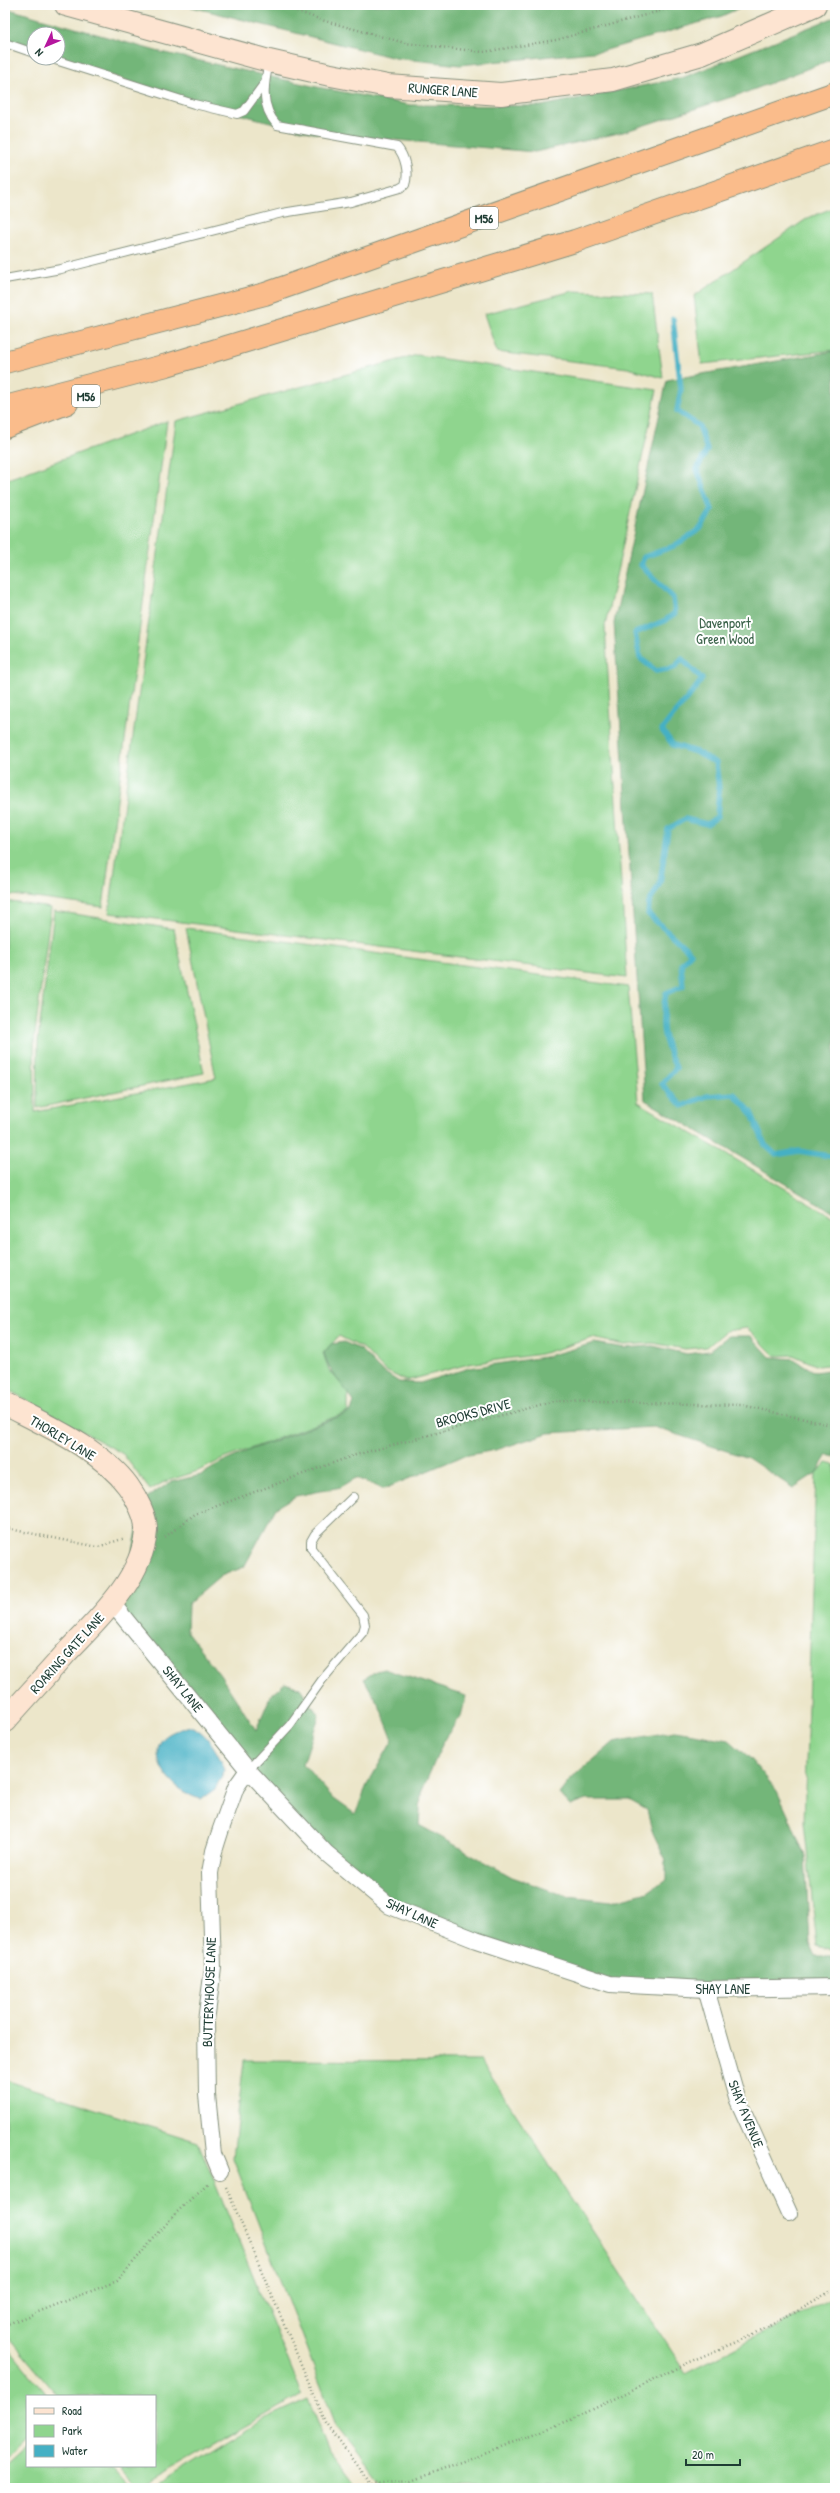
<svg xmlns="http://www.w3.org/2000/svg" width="840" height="2493" viewBox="0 0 840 2493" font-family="'Patrick Hand',sans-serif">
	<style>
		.green { fill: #8fd58e; stroke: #578961 }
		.forest { fill: #73b679; stroke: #497a56 }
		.water { fill: #45b0c4; stroke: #32767c }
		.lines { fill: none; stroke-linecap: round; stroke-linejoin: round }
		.stream { stroke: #45b0c4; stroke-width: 5.5 }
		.lane-casing { stroke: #86927f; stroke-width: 10 }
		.street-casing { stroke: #86927f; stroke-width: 18 }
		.secondary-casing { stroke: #86927f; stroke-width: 24 }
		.highway-casing { stroke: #86927f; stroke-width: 24 }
		.path { stroke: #86927f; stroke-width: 2.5; stroke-dasharray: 1 3; stroke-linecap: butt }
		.lane { stroke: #fff; stroke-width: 8 }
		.street { stroke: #fff; stroke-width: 16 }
		.secondary { stroke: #fde4d1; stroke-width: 22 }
		.highway { stroke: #fabc8b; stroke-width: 22 }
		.labels { text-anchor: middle; stroke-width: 4; stroke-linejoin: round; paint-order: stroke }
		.shield { fill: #fff; stroke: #627771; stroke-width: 1 }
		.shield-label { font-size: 13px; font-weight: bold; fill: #1f3d34 }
		.street-label { font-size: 14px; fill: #1f3d34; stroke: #fff }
		.park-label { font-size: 14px; fill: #3b634a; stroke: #fff }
	</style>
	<rect width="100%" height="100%" fill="#fff"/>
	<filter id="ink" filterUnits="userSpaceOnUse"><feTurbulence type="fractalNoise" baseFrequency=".025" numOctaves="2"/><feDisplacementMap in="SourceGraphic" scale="8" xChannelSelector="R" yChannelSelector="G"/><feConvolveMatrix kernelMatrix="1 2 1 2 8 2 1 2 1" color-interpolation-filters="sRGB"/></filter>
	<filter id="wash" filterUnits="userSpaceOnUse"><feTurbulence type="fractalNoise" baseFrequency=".012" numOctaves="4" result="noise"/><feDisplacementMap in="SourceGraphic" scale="16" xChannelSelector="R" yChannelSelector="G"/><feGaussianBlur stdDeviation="0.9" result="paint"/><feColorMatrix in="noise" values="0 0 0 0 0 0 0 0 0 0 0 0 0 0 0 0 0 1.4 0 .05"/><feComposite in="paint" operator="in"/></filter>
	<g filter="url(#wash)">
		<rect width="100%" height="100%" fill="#ece6ca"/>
		<g class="green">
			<polygon points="835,207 835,350 702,364 694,296 808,218"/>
			<polygon points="573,291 652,294 663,378 628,368 497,352 484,314"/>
			<polygon points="417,355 657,390 605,626 627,978 109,913 176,421"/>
			<polygon points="167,421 103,907 5,894 5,480"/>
			<polygon points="5,901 51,908 34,1041 35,1112 216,1078 186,928 628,987 638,1102 835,1218 835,1364 818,1366 793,1355 775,1356 747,1328 726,1331 707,1347 685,1349 653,1343 624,1345 592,1338 541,1354 469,1364 406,1381 384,1370 364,1349 339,1336 323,1353 329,1370 348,1392 348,1412 223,1459 198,1471 164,1482 150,1490 123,1454 5,1388"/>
			<polygon points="54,911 174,929 204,1073 37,1108 38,1040"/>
			<polygon points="826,1463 835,1465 835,1950 817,1946 804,1822 816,1473"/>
			<polygon points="244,2060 481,2061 686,2373 835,2296 835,2488 385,2488 336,2425 233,2158"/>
			<polygon points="5,2080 198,2142 302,2394 139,2488 120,2466 155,2466 155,2396 58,2396 5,2333"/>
			<polygon points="5,2344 48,2396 27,2396 27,2438 5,2459"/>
			<polygon points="308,2399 329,2453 355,2488 154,2488 272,2415"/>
			<polygon points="27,2446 27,2466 113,2466 133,2488 5,2488 5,2466"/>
		</g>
		<g class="forest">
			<polygon points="184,5 746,5 722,16 603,51 460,65 395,58"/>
			<polygon points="5,8 156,51 317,87 410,105 541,106 682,78 835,17 835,58 750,91 623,132 535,152 314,133 183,100 58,57 58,34 34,34 34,48 5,39"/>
			<polygon points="835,351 835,1213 645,1100 614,623 667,380"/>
			<path d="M728 1336H751L770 1357 794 1359 815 1372 835 1369V1457L827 1455 816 1473 793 1488 748 1458 654 1427 548 1433 496 1450 463 1456 384 1489 356 1478 341 1487 296 1496 276 1508 244 1567 221 1576 188 1604 187 1632 220 1675 256 1730 271 1695 285 1683 300 1688 319 1716 303 1764 334 1799 355 1814 367 1785 393 1740 379 1705 364 1679 376 1671 384 1669 466 1696 461 1716 445 1738 421 1793 419 1825 512 1877 569 1897 610 1902 648 1892 666 1879V1860L653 1833 647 1810 629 1800H587L570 1806 559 1794 570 1780 614 1742 675 1731 729 1740 751 1759 777 1791 792 1824 805 1856 810 1943 816 1956H835V1987L610 1984 390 1906 326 1853 112 1603 127 1582 143 1500 171 1482 201 1475 221 1463 250 1450 351 1412 354 1402C342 1383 330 1375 324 1353L331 1344 344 1342 361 1350 379 1369 399 1382 420 1383 469 1368 544 1357 594 1343 625 1348 653 1346 687 1354 709 1351Z"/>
		</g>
		<path class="water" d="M190 1726C208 1732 218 1753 225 1770L215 1789 201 1799C181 1795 152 1769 159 1745 163 1733 180 1729 190 1726Z"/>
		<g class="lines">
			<path class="stream" d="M673 319 681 389 677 411 699 426 707 450 697 469 712 510 700 529 674 546 644 557 641 565 673 598 675 613 666 620 635 633 640 658 656 671 674 668 682 659 702 679C690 698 674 712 662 730L673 745 696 752 716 763 719 789 717 817 707 824 685 819 668 829 660 883 649 903 648 914 691 953 681 964 683 986 666 993C660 1026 662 1038 676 1068L662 1084 682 1106 707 1096 734 1094 751 1112 765 1145 776 1155 799 1151 835 1157"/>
		</g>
	</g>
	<g filter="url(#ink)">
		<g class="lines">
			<g class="lane-casing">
				<g id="lane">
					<polyline points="5,43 34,53"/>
					<polyline points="49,58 194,104 237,114 244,111 263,85"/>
					<path d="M5 279 61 269 282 213 351 202 400 188 405 185C409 173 405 156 397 147L277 125C260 106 264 84 269 62"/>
					<polyline points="248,1770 290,1725 322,1680 363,1632 365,1625 363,1615 311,1548 311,1541 315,1534 353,1497"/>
				</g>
			</g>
			<g class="street-casing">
				<g id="street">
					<polyline points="112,1603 248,1770 326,1853 390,1906 476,1940 610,1984 706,1989 835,1987"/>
					<polyline points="706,1989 737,2098 789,2213"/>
					<polyline points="220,2171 213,2154 207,2095 206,2021 213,1968 210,1873 214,1851 221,1829 236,1787 248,1770"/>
				</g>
			</g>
			<g class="secondary-casing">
				<g id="secondary">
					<polyline points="66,5 269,61 326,74 388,86 501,94 613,80 702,54 815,5"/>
					<path d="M5 1404C45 1425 101 1449 128 1486 136 1497 147 1517 146 1531 142 1580 98 1619 66 1653 46 1676 25 1698 5 1721"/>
				</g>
			</g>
			<g class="highway-casing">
				<g id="highway">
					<polyline points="5,362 265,294 835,93"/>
					<polyline points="5,407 167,365 575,241 835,150"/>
					<polyline points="5,427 67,403"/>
				</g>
			</g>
			<g class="path">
				<polyline points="278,5 325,21 405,43 483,52 556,40 681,5"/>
				<polyline points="5,1528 98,1547 125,1538"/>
				<polyline points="165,1537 195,1514 352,1456 554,1401 742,1405 835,1426"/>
				<polyline points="226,2187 326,2423 370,2484 411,2481 573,2419 689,2362 755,2334 835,2289"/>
				<polyline points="5,2325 117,2281 175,2214 208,2183"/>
			</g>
			<use href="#lane" class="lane"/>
			<use href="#street" class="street"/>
			<use href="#secondary" class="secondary"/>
			<use href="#highway" class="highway"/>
		</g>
	</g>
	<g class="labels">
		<g class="shield">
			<rect x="470" y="207" width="28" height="22" rx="3"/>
			<rect x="72" y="385" width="28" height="22" rx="3"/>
		</g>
		<g class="shield-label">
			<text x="484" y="223">M56</text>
			<text x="86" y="401">M56</text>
		</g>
		<g class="street-label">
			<text transform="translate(443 90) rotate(4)" y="5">RUNGER LANE</text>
			<text transform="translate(473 1413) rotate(-15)" y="5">BROOKS DRIVE</text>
			<text transform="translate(63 1438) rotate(31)" y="5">THORLEY LANE</text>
			<text transform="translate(67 1653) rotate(-48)" y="5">ROARING GATE LANE</text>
			<text transform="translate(183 1689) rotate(51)" y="5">SHAY LANE</text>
			<text transform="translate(412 1913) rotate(24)" y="5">SHAY LANE</text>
			<text x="723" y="1994">SHAY LANE</text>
			<text transform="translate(209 1992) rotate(-88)" y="5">BUTTERYHOUSE LANE</text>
			<text transform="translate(746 2114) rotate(68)" y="5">SHAY AVENUE</text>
		</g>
		<g class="park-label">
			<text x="725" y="628">Davenport<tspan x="725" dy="16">Green Wood</tspan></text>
		</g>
	</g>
	<rect width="840" height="2493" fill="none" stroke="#fff" stroke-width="20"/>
	<rect x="26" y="2395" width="130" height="72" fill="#ffffff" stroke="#a5b1ae"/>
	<rect x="34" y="2408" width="20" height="6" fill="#fde4d1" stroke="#a5b1ae"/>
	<text x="62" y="2415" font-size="12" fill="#1f3d34">Road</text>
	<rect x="34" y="2425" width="20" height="12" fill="#8fd58e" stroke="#a5b1ae"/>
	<text x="62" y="2435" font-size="12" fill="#1f3d34">Park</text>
	<rect x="34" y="2445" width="20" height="12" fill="#45b0c4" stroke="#a5b1ae"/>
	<text x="62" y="2455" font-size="12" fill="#1f3d34">Water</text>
	<g transform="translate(46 46) rotate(226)"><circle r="19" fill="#ffffff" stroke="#a5b1ae"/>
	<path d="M0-3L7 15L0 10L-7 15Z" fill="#b5179e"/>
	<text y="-6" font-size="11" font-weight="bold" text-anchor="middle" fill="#1f3d34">N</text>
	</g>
	<path d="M686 2459v6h54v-6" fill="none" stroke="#1f3d34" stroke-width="2"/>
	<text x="692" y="2459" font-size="12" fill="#1f3d34" stroke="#ffffff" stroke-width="3" paint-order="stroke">20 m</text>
</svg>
